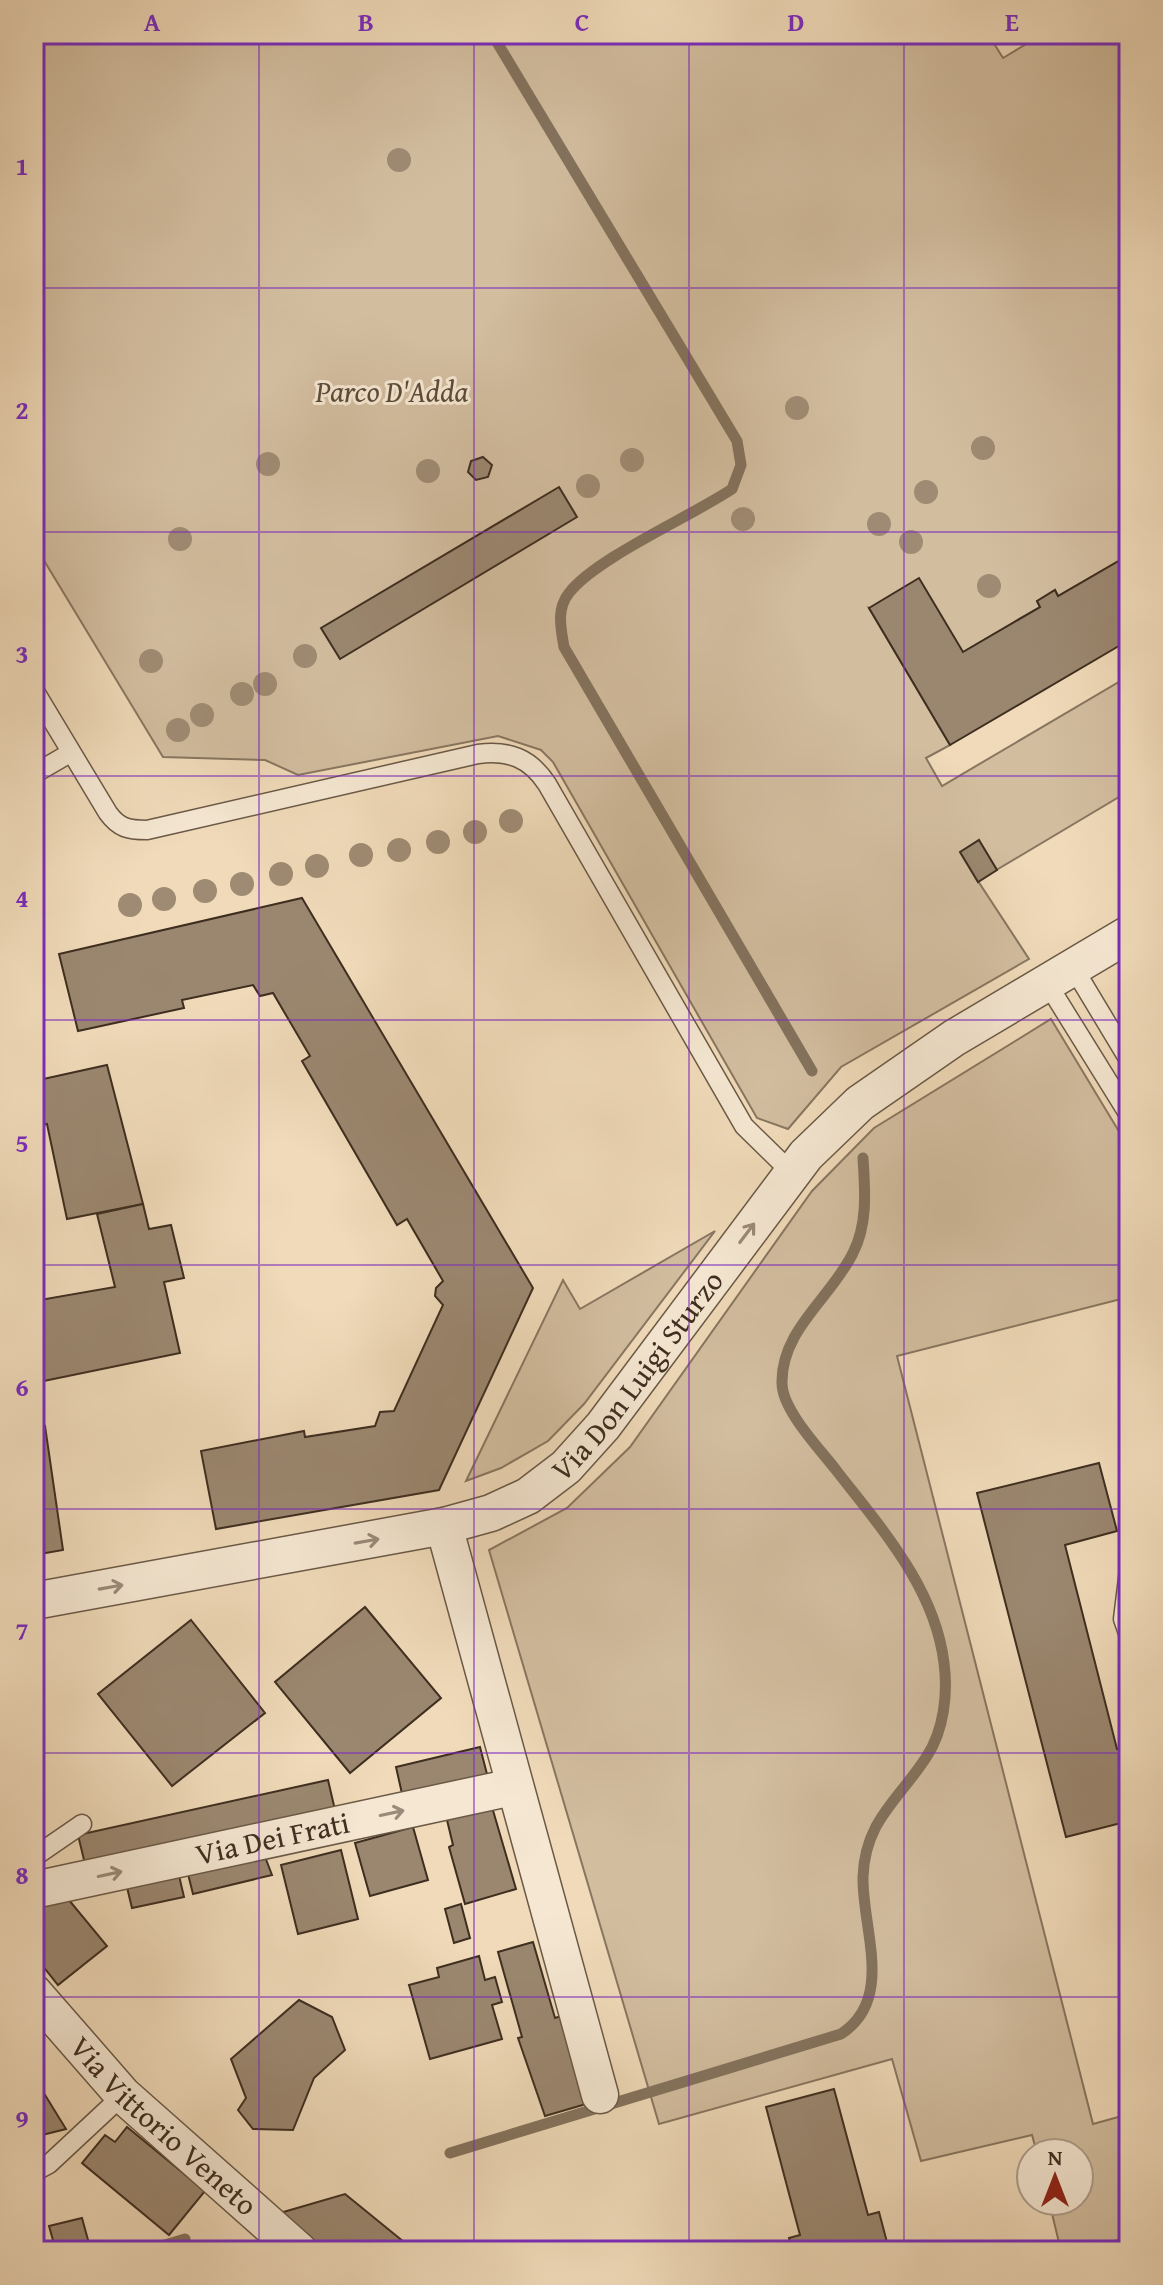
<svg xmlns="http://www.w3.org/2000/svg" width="1163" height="2285" viewBox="0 0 1163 2285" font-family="'Gentium Book Plus',serif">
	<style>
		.green { fill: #d2bd9f; stroke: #887660; stroke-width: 2 }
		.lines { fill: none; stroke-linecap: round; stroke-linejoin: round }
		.stream { stroke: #84725d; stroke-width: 11 }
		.building { fill: #9b8770; stroke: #3e2e20; stroke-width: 2 }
		.service-casing { stroke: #6a5946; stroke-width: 21 }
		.minor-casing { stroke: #6a5946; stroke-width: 39 }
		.service { stroke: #f5e7d2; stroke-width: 18 }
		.minor { stroke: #f5e7d2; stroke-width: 36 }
		.tree { fill: #9f8b73 }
		.oneway { stroke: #9a8a79 }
		.grid { fill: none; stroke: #7b2cbf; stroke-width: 2; stroke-opacity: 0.55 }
		.labels { text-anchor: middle; stroke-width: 6; stroke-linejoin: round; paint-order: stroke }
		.park-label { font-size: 30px; font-style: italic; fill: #5c4b39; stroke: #f5e7d2 }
		.street-label { font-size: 30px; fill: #3e2e20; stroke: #f5e7d2 }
		.neatline { fill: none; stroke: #7b2cbf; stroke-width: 3 }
		.grid-label { font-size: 26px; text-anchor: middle; font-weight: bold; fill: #7b2cbf }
	</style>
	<rect width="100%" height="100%" fill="#f0dab9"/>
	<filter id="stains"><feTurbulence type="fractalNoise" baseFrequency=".0025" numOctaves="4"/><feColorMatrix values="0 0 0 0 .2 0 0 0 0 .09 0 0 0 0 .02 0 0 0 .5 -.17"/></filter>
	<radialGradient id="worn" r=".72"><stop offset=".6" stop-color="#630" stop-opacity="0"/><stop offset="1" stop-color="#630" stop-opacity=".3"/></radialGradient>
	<g class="green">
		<polygon points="34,34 988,34 1003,58 1043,34 1129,34 1129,555 1058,596 1055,590 1037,601 1040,607 963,652 869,608 950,745 926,758 942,786 1129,676 1129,791 978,881 1029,959 841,1067 788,1129 757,1118 553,762 541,750 498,736 298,775 265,760 163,757 34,544"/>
		<polygon points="1051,1019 1129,1148 1129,1297 897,1356 1093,2124 1129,2114 1129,2237 1078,2251 1061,2251 1049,2201 1079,2201 1079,2153 1037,2153 1032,2135 921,2161 892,2059 659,2124 489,1550 567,1508 630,1447 812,1191 874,1128"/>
		<polygon points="715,1231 584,1404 548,1441 501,1468 466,1481 563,1280 580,1309"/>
	</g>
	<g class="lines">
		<g class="stream">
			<path d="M492 34 737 441 741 465 732 489C690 517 596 558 569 593 556 609 561 629 564 647L812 1071"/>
			<path d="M450 2153 841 2034C895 1999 862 1929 863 1877 865 1820 899 1800 927 1756 944 1730 948 1693 944 1663 935 1588 881 1528 836 1470 820 1449 782 1410 782 1383 781 1330 831 1298 853 1253 868 1224 865 1190 863 1158"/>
			<polyline points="145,2251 185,2239"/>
		</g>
	</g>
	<g class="building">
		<polygon points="483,457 492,465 488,477 476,480 468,472 471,461"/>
		<polygon points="559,487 577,517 340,659 321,628"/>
		<polygon points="1129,555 1129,640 950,745 869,608 919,578 963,652 1040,607 1037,601 1055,590 1058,596"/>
		<polygon points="979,840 997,870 978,882 960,852"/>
		<polygon points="302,898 533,1288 439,1490 216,1529 201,1451 304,1431 305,1437 375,1426 380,1412 394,1411 443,1305 435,1296 436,1288 443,1281 407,1219 397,1225 302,1061 310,1056 273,993 260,996 253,985 182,1000 184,1008 78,1031 59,954"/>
		<polygon points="107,1065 143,1204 67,1219 47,1124 34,1127 34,1081"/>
		<polygon points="143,1204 149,1229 171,1225 184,1278 164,1282 180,1353 34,1383 34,1301 115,1287 97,1214"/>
		<polygon points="45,1426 63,1550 34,1555 34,1428"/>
		<polygon points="1099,1463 1117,1531 1065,1545 1117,1749 1129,1746 1129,1821 1066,1837 977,1493"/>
		<polygon points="365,1607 441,1698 350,1773 275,1682"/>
		<polygon points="191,1620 265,1713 172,1786 98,1694"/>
		<polygon points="480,1747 488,1778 403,1798 396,1767"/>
		<polygon points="328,1780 335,1810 85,1864 78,1835"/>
		<polygon points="492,1807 516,1889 465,1904 449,1847 453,1845 447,1820"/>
		<polygon points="413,1827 428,1880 370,1896 355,1843"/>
		<polygon points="262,1849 272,1875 193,1894 186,1866"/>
		<polygon points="341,1850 358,1919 298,1934 281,1865"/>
		<polygon points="177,1867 184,1897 132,1908 125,1879"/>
		<polygon points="59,1888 107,1946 58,1985 34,1955 34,1908"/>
		<polygon points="461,1904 470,1938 454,1943 445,1909"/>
		<polygon points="533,1942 555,2018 561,2016 586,2104 545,2116 518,2038 522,2037 498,1952"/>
		<polygon points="479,1956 485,1980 495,1977 502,2002 492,2005 502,2039 430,2059 409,1985 439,1977 437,1968"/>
		<polygon points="299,2000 332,2017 345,2050 314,2078 293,2130 253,2129 238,2110 246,2098 231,2059"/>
		<polygon points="34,2077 66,2129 34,2137"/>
		<polygon points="834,2089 868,2215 879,2212 888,2246 870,2251 792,2251 789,2238 800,2235 766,2107"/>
		<polygon points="127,2127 205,2191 169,2235 82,2163 105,2135 115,2142"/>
		<polygon points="345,2194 415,2251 326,2251 280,2213"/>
		<polygon points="82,2218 91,2251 56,2251 49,2226"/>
	</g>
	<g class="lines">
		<g class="service-casing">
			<g id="service">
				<path d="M34 690 108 813C119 828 128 830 147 830L478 754C509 750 530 758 547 784L744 1126 792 1173"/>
				<polyline points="34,774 70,753"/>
				<polyline points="1073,967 1129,1060"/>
				<polyline points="1047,983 1129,1115"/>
				<polyline points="1129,1570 1123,1619 1129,1636"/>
				<polyline points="34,1857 82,1824"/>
				<polyline points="34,2172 49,2164 123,2095"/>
			</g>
		</g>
		<g class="minor-casing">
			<g id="minor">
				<polyline points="444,1526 600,2095"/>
				<path id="s1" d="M34 1601 444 1526 491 1513 528 1496 566 1467 603 1426 806 1155 860 1103 954 1038 1129 934"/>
				<path id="s2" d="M34 1890 513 1787"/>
				<path id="s3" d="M34 1993 123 2095 299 2251"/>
			</g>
		</g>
		<use href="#service" class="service"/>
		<use href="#minor" class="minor"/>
	</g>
	<g class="tree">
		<circle cx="399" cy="160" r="12"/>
		<circle cx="797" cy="408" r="12"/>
		<circle cx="983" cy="448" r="12"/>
		<circle cx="632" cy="460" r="12"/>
		<circle cx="268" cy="464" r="12"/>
		<circle cx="428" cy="471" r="12"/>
		<circle cx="588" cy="486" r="12"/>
		<circle cx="926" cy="492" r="12"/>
		<circle cx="743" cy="519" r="12"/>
		<circle cx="879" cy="524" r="12"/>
		<circle cx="180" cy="539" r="12"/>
		<circle cx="911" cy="542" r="12"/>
		<circle cx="989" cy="586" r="12"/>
		<circle cx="305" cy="656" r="12"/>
		<circle cx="151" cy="661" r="12"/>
		<circle cx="265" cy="684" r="12"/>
		<circle cx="242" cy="694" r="12"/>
		<circle cx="202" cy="715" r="12"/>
		<circle cx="178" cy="730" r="12"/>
		<circle cx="511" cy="821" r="12"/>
		<circle cx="475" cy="832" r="12"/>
		<circle cx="438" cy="842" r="12"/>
		<circle cx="399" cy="850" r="12"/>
		<circle cx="361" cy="855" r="12"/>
		<circle cx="317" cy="866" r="12"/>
		<circle cx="281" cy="874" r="12"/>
		<circle cx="242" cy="884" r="12"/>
		<circle cx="205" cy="891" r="12"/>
		<circle cx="164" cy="899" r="12"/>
		<circle cx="130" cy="905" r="12"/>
	</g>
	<defs><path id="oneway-shaft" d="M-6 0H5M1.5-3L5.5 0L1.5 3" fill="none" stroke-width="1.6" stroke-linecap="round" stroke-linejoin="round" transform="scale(2)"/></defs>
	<g class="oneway">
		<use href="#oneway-shaft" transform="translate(747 1233) rotate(-53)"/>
		<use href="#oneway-shaft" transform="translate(367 1541) rotate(-10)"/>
		<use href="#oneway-shaft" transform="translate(111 1587) rotate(-10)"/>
		<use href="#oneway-shaft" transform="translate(392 1813) rotate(-12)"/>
		<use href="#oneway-shaft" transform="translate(110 1874) rotate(-12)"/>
	</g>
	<path class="grid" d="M259 34V2251M474 34V2251M689 34V2251M904 34V2251M34 288H1129M34 532H1129M34 776H1129M34 1020H1129M34 1265H1129M34 1509H1129M34 1753H1129M34 1997H1129"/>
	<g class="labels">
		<g class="park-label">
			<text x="392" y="402">Parco D'Adda</text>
		</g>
		<g class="street-label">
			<text dy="10" stroke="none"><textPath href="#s1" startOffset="670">Via Don Luigi Sturzo</textPath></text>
			<text dy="10" stroke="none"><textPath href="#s2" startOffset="244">Via Dei Frati</textPath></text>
			<text dy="10" stroke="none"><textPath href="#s3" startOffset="186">Via Vittorio Veneto</textPath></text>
		</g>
	</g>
	<rect width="1163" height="2285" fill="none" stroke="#f0dab9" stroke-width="88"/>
	<g transform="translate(1055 2177)"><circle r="38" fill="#f5e7d2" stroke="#ac9d8b" stroke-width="2"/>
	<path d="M0-6L14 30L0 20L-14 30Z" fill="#8f2418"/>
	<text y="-12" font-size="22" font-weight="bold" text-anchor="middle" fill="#3e2e20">N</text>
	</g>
	<rect x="44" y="44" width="1075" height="2197" class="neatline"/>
	<g class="grid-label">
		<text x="152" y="31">A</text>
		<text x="366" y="31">B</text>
		<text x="582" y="31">C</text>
		<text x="796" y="31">D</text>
		<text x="1012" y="31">E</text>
		<text x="22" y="175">1</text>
		<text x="22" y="419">2</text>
		<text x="22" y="663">3</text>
		<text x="22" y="907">4</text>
		<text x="22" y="1152">5</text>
		<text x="22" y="1396">6</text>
		<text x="22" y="1640">7</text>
		<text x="22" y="1884">8</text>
		<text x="22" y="2128">9</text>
	</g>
	<rect width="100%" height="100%" filter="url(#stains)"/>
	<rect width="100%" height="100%" fill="url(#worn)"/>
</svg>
